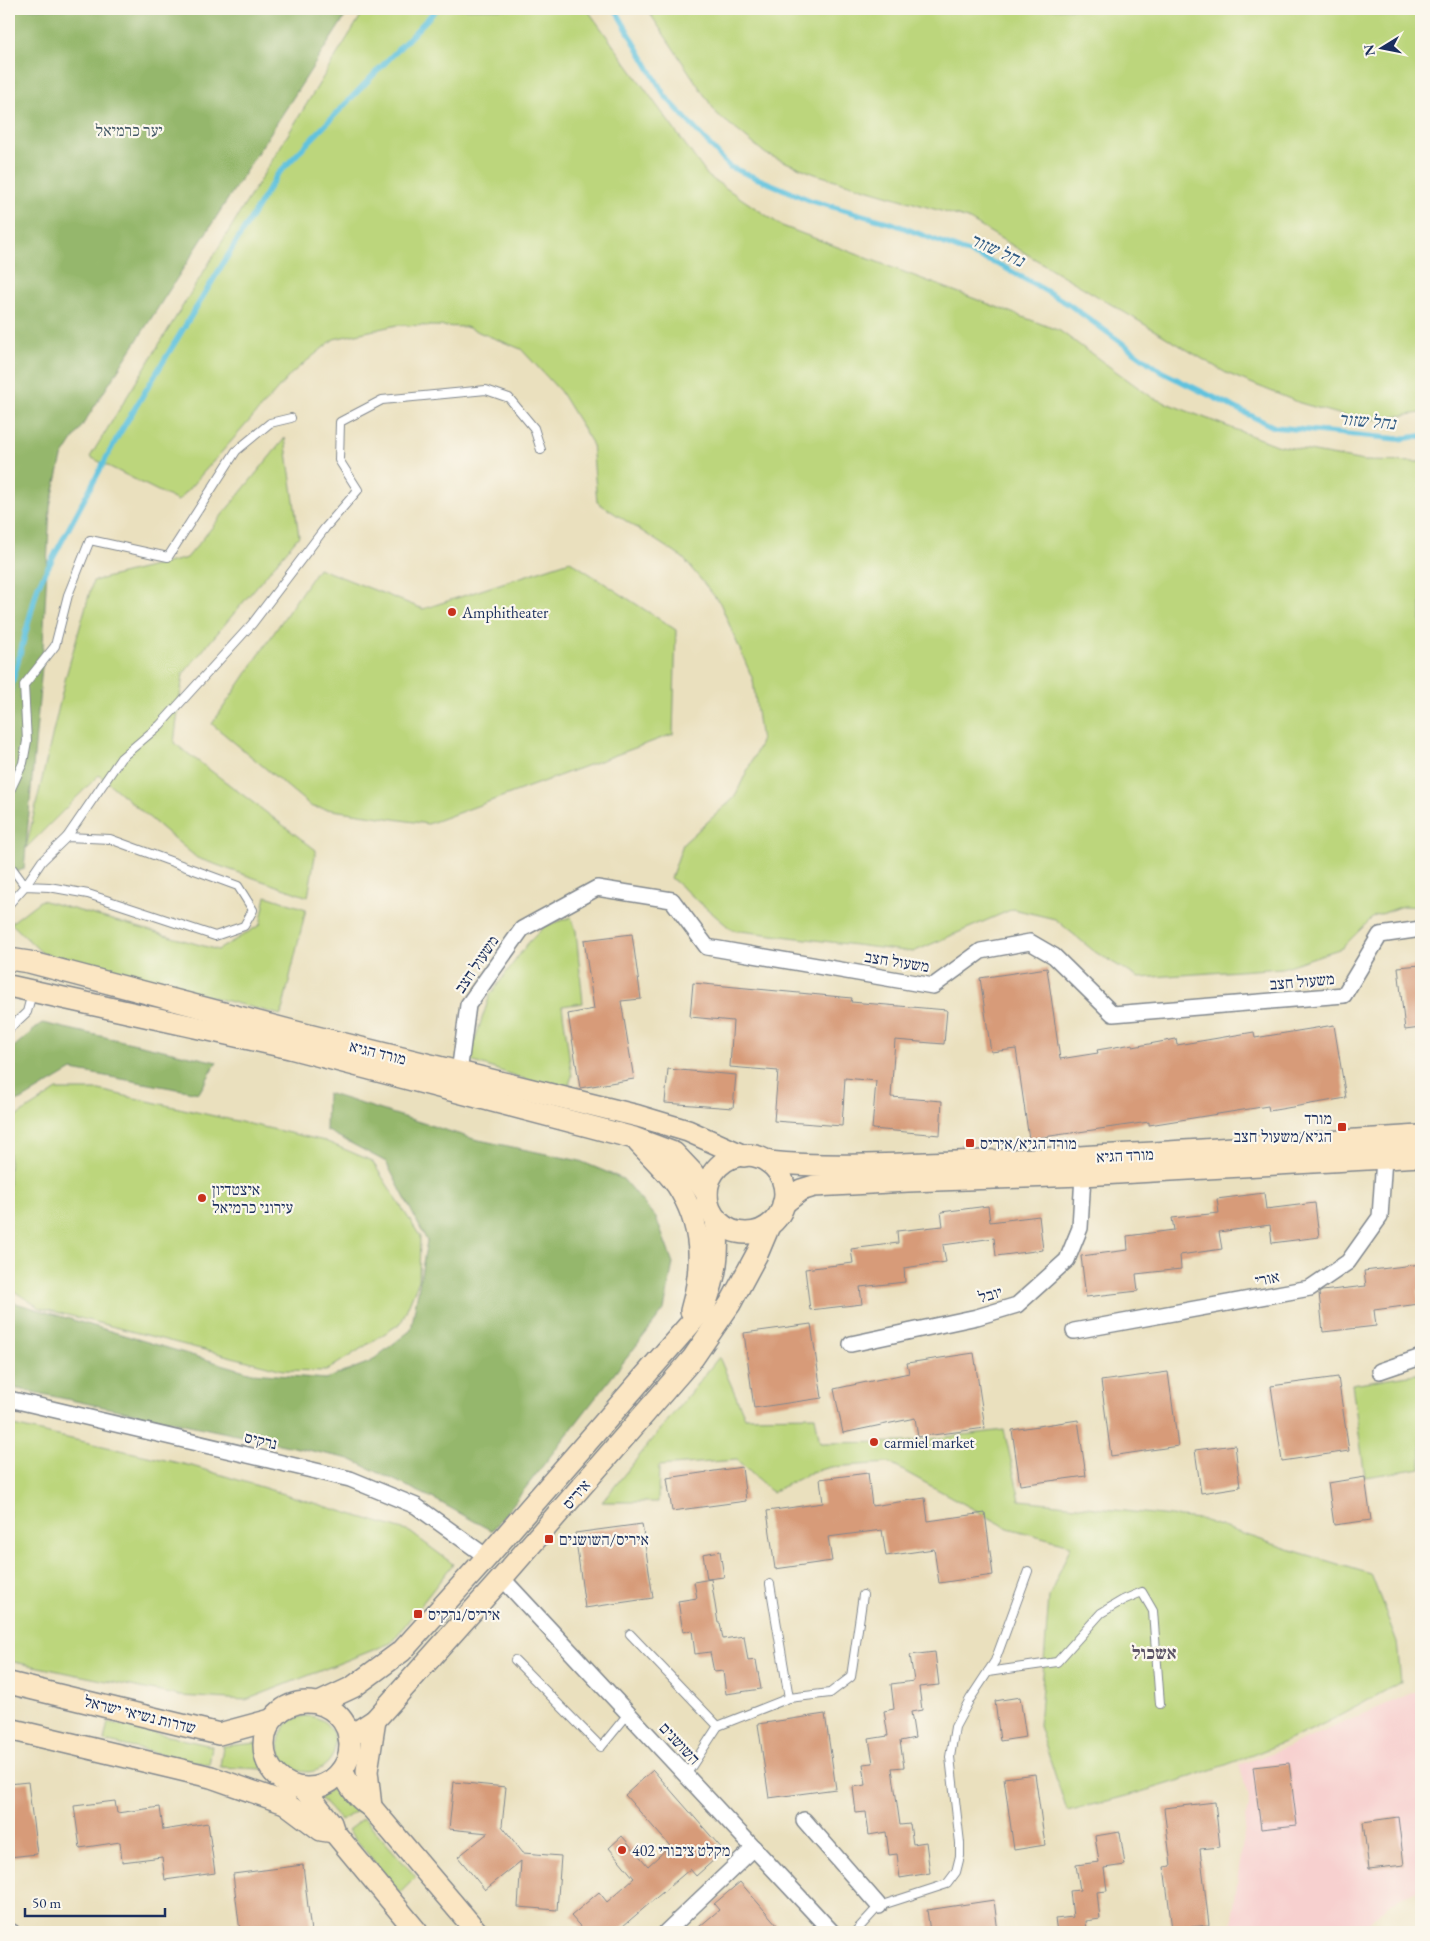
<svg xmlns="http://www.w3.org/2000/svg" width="1430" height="1941" viewBox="0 0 1430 1941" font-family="'EB Garamond','Frank Ruhl Libre',serif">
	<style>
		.built { fill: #f7d0cf }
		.green { fill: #bcd67c; stroke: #6c826d }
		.forest { fill: #95b76c; stroke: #587365 }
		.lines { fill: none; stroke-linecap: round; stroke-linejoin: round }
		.stream { stroke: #60c2de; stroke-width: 5.5 }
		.building { fill: #d79b79 }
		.lane-casing { stroke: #82888e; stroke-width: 10 }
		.street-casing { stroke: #82888e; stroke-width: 18 }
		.secondary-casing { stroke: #82888e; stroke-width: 24 }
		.lane { stroke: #fff; stroke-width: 8 }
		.street { stroke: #fff; stroke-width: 15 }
		.secondary { stroke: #fbe6c3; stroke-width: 21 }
		.poi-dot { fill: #c8321e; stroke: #fbf7ec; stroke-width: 2 }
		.labels { text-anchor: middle; stroke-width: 4.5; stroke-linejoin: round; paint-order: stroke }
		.park-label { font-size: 16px; fill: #435966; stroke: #fbf7ec }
		.poi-label { font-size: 16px; fill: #1b2f5e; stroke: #fbf7ec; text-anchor: start }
		.street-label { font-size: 16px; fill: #1b2f5e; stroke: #fbf7ec }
		.water-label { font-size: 18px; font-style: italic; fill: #305b84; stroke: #fbf7ec }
		.neighbourhood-label { font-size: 18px; font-weight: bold; fill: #5d5567; stroke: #fbf7ec }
	</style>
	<rect width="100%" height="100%" fill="#fbf7ec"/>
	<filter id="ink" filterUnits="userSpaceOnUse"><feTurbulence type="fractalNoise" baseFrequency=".02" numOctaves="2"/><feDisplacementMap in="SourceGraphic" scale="10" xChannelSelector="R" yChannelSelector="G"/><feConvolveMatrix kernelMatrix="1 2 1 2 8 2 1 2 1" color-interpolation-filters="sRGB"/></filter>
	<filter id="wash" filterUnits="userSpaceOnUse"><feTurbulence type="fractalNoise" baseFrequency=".0096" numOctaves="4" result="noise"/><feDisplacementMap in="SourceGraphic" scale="20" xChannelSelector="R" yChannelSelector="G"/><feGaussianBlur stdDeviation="1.12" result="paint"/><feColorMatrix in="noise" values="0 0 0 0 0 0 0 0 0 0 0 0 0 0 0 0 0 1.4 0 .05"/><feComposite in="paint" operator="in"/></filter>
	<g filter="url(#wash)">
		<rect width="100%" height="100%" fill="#eae0be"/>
		<polygon class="built" points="1421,1689 1421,1888 1391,1902 1371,1922 1356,1932 1233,1932 1231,1926 1249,1798 1239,1765 1290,1746"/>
		<g class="green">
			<polygon points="365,9 587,9 708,176 782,226 1060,331 1153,398 1276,445 1364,461 1421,462 1421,907 1403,906 1373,917 1342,948 1282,968 1139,978 1095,952 1055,919 1013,909 913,952 732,930 671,878 683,844 734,798 761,742 753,680 720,603 683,558 597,502 592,443 560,391 521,349 466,327 397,325 334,339 292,373 178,501 90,457"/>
			<polygon points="647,9 1421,9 1421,413 1363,421 1300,403 1226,373 968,219 815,174 766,154 717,114"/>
			<polygon points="285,438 299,536 183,674 174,743 316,850 308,897 197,858 99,775 26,848 66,676 93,581 187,558"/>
			<polygon points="570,561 676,630 673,734 428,824 312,807 212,724 318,568 423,609"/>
			<polygon points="266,896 306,909 281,1015 42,953 11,923 41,900 218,950 260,925"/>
			<polygon points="571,917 576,931 583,1003 562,1006 572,1076 566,1093 468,1060 490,995 528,943 545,926"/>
			<polygon points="57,1090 99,1090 325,1141 372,1161 420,1236 419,1280 401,1323 326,1371 283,1370 40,1308 9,1288 9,1121"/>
			<path d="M719 1357 745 1417 815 1416 820 1443 905 1442 1004 1430 1020 1500 1199 1519 1288 1549 1371 1574 1397 1642 1401 1682C1372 1698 1343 1715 1313 1729 1235 1766 1151 1791 1067 1811L1039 1726 1049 1597 1071 1545 1008 1528 889 1463 831 1467 812 1472 772 1492 737 1460 659 1466 658 1502H602Z"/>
			<polygon points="1421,1373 1421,1468 1365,1477 1352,1384"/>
			<polygon points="9,1425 192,1466 410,1532 453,1564 391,1643 246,1700 180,1696 9,1661"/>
			<circle cx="307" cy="1744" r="28"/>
			<polygon points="108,1722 212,1746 209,1765 104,1741"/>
			<polygon points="258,1743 264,1769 220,1767 223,1746"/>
			<polygon points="338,1784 358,1810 341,1821 320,1798"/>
			<polygon points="364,1818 416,1877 400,1893 348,1830"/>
		</g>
		<g class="forest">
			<polygon points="9,9 350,9 62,457 50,507 42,666 24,869 9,875"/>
			<polygon points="42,1023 217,1062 199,1093 72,1070 23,1099 9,1104 9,1051"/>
			<polygon points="327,1093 474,1139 580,1161 623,1179 656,1218 673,1263 664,1310 492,1531 436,1500 350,1459 9,1387 9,1301 252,1373 326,1379 370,1362 411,1330 427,1241 386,1162 326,1130"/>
		</g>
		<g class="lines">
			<g class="stream">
				<polyline points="615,9 665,96 730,167 812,201 894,224 1002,266 1067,303 1162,372 1274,427 1399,439 1421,436"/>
				<polyline points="9,695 38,586 118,436 277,175 437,9"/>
			</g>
		</g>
		<g id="blocks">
			<g class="building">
				<polygon points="632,934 641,999 621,1001 634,1079 580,1088 568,1014 594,1009 584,940"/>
				<polygon points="1421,965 1421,1028 1405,1030 1398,967"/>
				<polygon points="1047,968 1060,1059 1098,1053 1097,1050 1133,1044 1133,1047 1176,1039 1177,1045 1254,1032 1255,1038 1334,1025 1346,1098 1269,1111 1268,1106 1149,1125 1149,1122 1029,1139 1016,1049 991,1052 980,978"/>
				<polygon points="693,983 852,998 851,1002 947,1010 944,1044 895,1040 891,1097 942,1101 940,1135 872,1129 876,1081 845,1078 842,1126 774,1121 778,1071 730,1067 733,1021 690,1017"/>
				<polygon points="668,1069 736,1075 733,1108 665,1103"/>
				<polygon points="1264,1193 1266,1209 1315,1203 1319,1237 1272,1243 1270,1225 1219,1232 1222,1249 1180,1255 1181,1269 1136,1274 1138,1291 1086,1297 1081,1256 1128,1250 1127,1236 1174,1230 1172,1218 1219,1213 1217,1199"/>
				<polygon points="988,1206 990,1222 1039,1216 1043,1250 996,1256 994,1238 943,1245 946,1262 904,1268 905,1282 860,1287 862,1304 810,1310 805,1269 853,1263 851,1249 898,1243 897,1231 943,1226 941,1212"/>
				<polygon points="1421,1264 1421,1289 1417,1290 1419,1304 1374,1310 1376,1326 1323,1332 1319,1293 1322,1291 1366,1286 1364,1271"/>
				<polygon points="811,1324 822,1398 754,1408 744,1333"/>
				<polygon points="974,1353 985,1428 918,1437 915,1418 843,1433 834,1389 909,1373 907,1363"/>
				<polygon points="1168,1372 1178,1446 1111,1456 1101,1381"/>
				<polygon points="1338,1377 1349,1451 1282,1461 1271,1386"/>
				<polygon points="1078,1420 1086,1476 1020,1485 1012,1430"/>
				<polygon points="1235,1445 1240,1487 1201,1493 1195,1450"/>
				<polygon points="742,1467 746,1501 672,1511 667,1478"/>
				<polygon points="868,1473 872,1506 925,1498 928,1521 985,1513 993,1575 939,1583 934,1549 886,1556 882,1530 828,1537 832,1561 775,1569 767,1511 823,1503 820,1479"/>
				<polygon points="1365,1477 1371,1520 1334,1525 1328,1483"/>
				<polygon points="642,1524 653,1598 585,1608 575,1533"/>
				<polygon points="720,1551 724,1577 707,1579 703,1554"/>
				<polygon points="711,1579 718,1623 720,1623 723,1639 744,1636 748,1661 756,1660 761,1689 726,1694 723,1671 714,1672 710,1652 695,1654 692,1630 683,1632 678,1601 697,1598 694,1582"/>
				<polygon points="935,1652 939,1685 919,1687 922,1710 911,1712 915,1738 900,1741 904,1767 892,1768 900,1825 910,1824 913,1844 926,1842 930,1873 900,1878 897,1854 889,1855 886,1832 869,1835 866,1812 856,1813 853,1787 866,1785 863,1764 873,1763 869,1739 888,1736 884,1711 894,1709 891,1684 914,1681 910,1655"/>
				<polygon points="1020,1697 1026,1737 1000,1741 995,1701"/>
				<polygon points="825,1714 836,1789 769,1798 758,1724"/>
				<polygon points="1289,1763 1297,1825 1261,1829 1253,1767"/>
				<polygon points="653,1770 724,1851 696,1876 690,1869 616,1932 585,1932 571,1916 599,1892 607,1902 634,1878 609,1848 622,1836 648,1866 670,1846 625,1795"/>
				<polygon points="1035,1774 1045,1845 1014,1850 1004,1778"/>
				<polygon points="28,1782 37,1854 9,1857 9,1784"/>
				<polygon points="454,1782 506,1787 502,1826 523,1853 561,1856 557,1910 518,1907 521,1861 485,1890 458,1857 488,1833 449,1829"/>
				<polygon points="115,1801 117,1813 160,1807 163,1830 208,1823 215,1873 165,1880 162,1857 122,1862 120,1842 80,1848 74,1806"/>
				<polygon points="1215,1802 1220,1847 1200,1849 1209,1925 1172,1929 1164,1867 1171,1866 1164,1808"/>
				<polygon points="1398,1817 1404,1865 1369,1869 1363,1822"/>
				<polygon points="1120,1832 1125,1865 1104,1868 1107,1891 1097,1892 1100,1919 1086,1921 1087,1932 1057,1932 1055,1919 1073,1917 1070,1891 1080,1890 1076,1865 1099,1862 1095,1836"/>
				<polygon points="303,1865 311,1932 240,1932 233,1874"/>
				<polygon points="740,1882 777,1925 769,1932 693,1932 719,1910 714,1904"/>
				<polygon points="994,1900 998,1932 930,1932 927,1910"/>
			</g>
		</g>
	</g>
	<g filter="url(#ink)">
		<use href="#blocks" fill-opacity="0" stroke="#82888e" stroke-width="1"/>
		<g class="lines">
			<g class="lane-casing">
				<g id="lane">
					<polyline points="9,793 23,763 27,741 24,685 55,646 68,595 90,540 168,557 236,451 270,423 291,418"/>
					<polyline points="67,837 121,758 160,725 252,624 325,528 358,490 339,460 340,422 382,400 486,390 509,398 534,428 541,450"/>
					<polyline points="9,864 25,886"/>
					<polyline points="9,904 25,886 42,861 67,837 110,839 238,886 253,910 244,926 215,936 88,894 49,887 25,886"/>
					<polyline points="9,1029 27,1012 32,993"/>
					<polyline points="630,1634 718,1726"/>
					<polyline points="515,1660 601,1747 628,1714"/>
					<polyline points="988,1672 1057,1662 1101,1613 1123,1600 1142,1592 1153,1611 1160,1704"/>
					<polyline points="789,1698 830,1693 851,1677 863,1595"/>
					<polyline points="686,1775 718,1726 789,1698 770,1584"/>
					<polyline points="855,1932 879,1906 947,1884 956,1872 960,1856 960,1843 950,1757 955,1727 970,1699 995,1661 1028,1571"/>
				</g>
			</g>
			<g class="street-casing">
				<g id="street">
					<polyline points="459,1073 468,1005 522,929 597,888 672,900 707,947 933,986 981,951 1030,942 1054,956 1113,1014 1344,995 1380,935 1421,929"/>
					<polyline points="1074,1331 1310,1288 1348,1262 1380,1217 1384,1158"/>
					<polyline points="851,1344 977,1317 1017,1305 1067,1260 1080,1228 1083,1175"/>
					<polyline points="1380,1371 1421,1357"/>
					<polyline points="9,1399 350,1479 416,1506 487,1557"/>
					<polyline points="502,1578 832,1932"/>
					<polyline points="804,1820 879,1906"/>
					<polyline points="9,1931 12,1932"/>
					<polyline points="666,1932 754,1848"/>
				</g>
			</g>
			<g class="secondary-casing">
				<g id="secondary">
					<polyline points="9,959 29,962 296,1032 638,1116 688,1131 744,1156"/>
					<polyline points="9,986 290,1048 634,1138 674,1153 692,1172 707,1194"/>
					<path d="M638 1142C651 1156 666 1170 677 1185 703 1225 704 1266 691 1311"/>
					<circle cx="746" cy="1194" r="39"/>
					<path d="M768 1162C839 1169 912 1163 983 1161 1130 1156 1275 1145 1421 1136"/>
					<polyline points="783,1204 801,1190 814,1186 908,1181 1083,1175 1421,1156"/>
					<polyline points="9,1683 219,1734 271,1720"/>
					<circle cx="307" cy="1745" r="43"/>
					<path d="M319 1703 353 1687 402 1651 487 1557 704 1308C716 1276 720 1254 716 1219"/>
					<polyline points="9,1729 211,1777 285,1803 321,1830 334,1832"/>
					<polyline points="349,1737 375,1720 502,1578 693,1358 730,1304 758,1252 769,1226"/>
					<path d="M342 1770C349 1786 356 1797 371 1807L477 1932"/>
					<polyline points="303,1788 331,1823 334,1832 417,1932"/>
					<polyline points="371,1807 367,1771 375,1720"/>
				</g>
			</g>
			<use href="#lane" class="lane"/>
			<use href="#street" class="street"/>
			<use href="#secondary" class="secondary"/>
		</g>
	</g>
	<g class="poi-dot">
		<circle cx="452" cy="612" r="5"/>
		<rect x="1337" y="1122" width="10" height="10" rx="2.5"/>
		<rect x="965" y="1138" width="10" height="10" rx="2.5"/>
		<circle cx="202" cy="1198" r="5"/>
		<circle cx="874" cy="1442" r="5"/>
		<rect x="544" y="1534" width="10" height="10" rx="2.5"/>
		<rect x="413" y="1609" width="10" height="10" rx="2.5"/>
		<circle cx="622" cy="1850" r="5"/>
	</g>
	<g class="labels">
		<g class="park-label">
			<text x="129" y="136">יער כרמיאל</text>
		</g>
		<g class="poi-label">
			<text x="462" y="618">Amphitheater</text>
			<text x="1332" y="1124" text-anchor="end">מורד<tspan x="1332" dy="18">הגיא/משעול חצב</tspan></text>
			<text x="980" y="1149">מורד הגיא/איריס</text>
			<text x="212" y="1195">איצטדיון<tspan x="212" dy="18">עירוני כרמיאל</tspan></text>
			<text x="884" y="1448">carmiel market</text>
			<text x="559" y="1545">איריס/השושנים</text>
			<text x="428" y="1620">איריס/נרקיס</text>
			<text x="632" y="1856">מקלט ציבורי 402</text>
		</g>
		<g class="street-label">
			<text transform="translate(897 961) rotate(9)" y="6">משעול חצב</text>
			<text transform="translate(476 964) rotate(-56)" y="6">משעול חצב</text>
			<text transform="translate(1302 981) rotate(-5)" y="6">משעול חצב</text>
			<text transform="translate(378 1052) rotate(14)" y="6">מורד הגיא</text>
			<text transform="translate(1125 1155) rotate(-3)" y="6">מורד הגיא</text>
			<text transform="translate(1267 1278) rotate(-11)" y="6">אורי</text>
			<text transform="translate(990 1294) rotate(-16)" y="6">יובל</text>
			<text transform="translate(261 1440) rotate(13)" y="6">נרקיס</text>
			<text transform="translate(576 1494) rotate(-49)" y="6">איריס</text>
			<text transform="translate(140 1714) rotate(14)" y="6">שדרות נשיאי ישראל</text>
			<text transform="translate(680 1743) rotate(47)" y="6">השושנים</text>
		</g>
		<g class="water-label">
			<text transform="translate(997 250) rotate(24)" y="6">נחל שזור</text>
			<text transform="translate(1367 421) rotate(5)" y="6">נחל שזור</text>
		</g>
		<g class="neighbourhood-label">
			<text x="1154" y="1659">אשכול</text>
		</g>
	</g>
	<rect width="1430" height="1941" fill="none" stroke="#fbf7ec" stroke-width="30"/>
	<g transform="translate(1382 48) rotate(260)" stroke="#fbf7ec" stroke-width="4" paint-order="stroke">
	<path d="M0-4L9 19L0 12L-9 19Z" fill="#1b2f5e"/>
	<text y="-8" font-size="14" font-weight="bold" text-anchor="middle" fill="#1b2f5e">N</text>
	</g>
	<path d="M25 1908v8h140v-8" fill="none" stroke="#1b2f5e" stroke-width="2.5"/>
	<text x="32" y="1908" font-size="15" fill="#1b2f5e" stroke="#fbf7ec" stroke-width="4" paint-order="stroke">50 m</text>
</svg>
